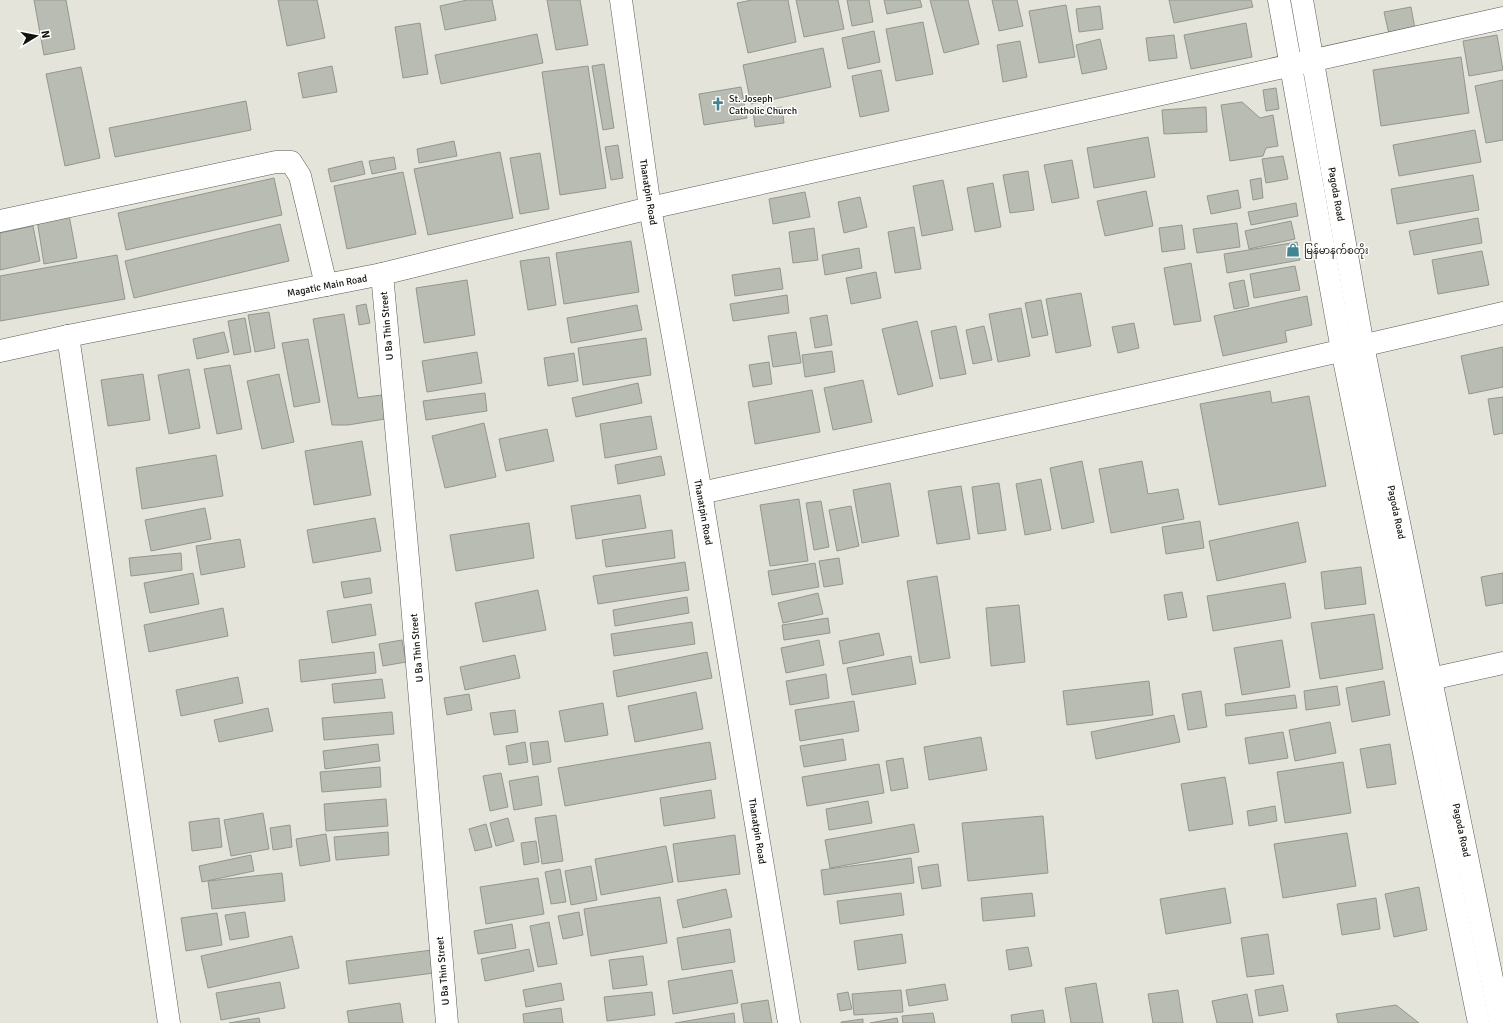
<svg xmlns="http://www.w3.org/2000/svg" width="1503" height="1023" viewBox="0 0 1503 1023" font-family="Signika,'Noto Sans Myanmar',sans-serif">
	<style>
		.building { fill: #b8bcb3; stroke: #93978f }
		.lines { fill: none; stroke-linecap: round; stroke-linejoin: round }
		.minor-casing { stroke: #5b5b53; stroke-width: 23 }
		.major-casing { stroke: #5b5b53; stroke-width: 23 }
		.minor { stroke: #fff; stroke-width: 22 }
		.major { stroke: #fff; stroke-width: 22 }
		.labels { text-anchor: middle; stroke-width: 3; stroke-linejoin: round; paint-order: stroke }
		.poi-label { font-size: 10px; fill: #12120f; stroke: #fffffe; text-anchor: start }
		.street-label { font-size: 10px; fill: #12120f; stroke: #fffffe }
	</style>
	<rect width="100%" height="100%" fill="#e4e4da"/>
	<g class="building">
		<polygon points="34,0 66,0 75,49 44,55"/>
		<polygon points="278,0 317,0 325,38 287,46"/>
		<polygon points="467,0 492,0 496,20 445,30 440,6"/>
		<polygon points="547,0 580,0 588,45 556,50"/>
		<polygon points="752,0 788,0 796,42 748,53 737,3"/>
		<polygon points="796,0 838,0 844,29 804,37"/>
		<polygon points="847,0 869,0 873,22 852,26"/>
		<polygon points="884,0 920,0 922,7 887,14"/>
		<polygon points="930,0 968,0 979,44 944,53"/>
		<polygon points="992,0 1017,0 1023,26 999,31"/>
		<polygon points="1169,0 1251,0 1253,7 1174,23"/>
		<polygon points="1066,5 1075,57 1039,63 1029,11"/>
		<polygon points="1100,6 1103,29 1079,32 1076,9"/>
		<polygon points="1411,7 1415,29 1389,34 1384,12"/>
		<polygon points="923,22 933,74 896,81 886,29"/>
		<polygon points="420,23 428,74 403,78 395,27"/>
		<polygon points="1246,23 1252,57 1191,69 1184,35"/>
		<polygon points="874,31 880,62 848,69 842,38"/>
		<polygon points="537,34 543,63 441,84 435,55"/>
		<polygon points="1174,35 1177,58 1149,61 1146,38"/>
		<polygon points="1497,35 1503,70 1469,76 1463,41"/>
		<polygon points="1100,39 1107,69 1082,74 1076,45"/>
		<polygon points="1020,41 1027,77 1003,82 997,45"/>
		<polygon points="823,48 831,87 751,104 743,65"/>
		<polygon points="1461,57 1469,113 1381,126 1373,70"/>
		<polygon points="604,64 614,128 603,130 592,66"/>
		<polygon points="332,66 337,92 303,98 298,73"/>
		<polygon points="588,66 606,188 560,195 542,72"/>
		<polygon points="81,67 100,158 65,166 46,74"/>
		<polygon points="881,70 889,111 860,117 852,76"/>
		<polygon points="1503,80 1503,140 1486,143 1475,86"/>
		<polygon points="741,87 747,118 704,125 699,94"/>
		<polygon points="1276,88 1279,109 1266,111 1263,90"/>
		<polygon points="246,101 251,130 115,157 109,128"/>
		<polygon points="1242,102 1260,118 1273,115 1278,146 1266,148 1263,156 1230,161 1221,105"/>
		<polygon points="782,107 784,123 755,127 753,111"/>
		<polygon points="1206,107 1207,132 1164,134 1162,110"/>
		<polygon points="1475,130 1481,162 1399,176 1393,145"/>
		<polygon points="1148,137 1155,177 1094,188 1087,148"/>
		<polygon points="454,141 457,156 419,163 417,149"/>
		<polygon points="618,145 623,178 611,180 605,147"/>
		<polygon points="500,152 513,218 428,235 414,169"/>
		<polygon points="540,153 549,209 520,214 510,158"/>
		<polygon points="1283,156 1288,179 1266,183 1262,159"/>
		<polygon points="394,157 396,169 372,174 369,161"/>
		<polygon points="1072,160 1079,198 1052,203 1044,165"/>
		<polygon points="362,161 365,174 331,182 328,169"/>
		<polygon points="1028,171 1034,210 1010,213 1003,175"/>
		<polygon points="403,172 416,234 347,249 334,186"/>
		<polygon points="1473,175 1479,210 1397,224 1391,189"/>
		<polygon points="274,178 282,215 126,250 118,213"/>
		<polygon points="1261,178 1263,198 1253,200 1250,180"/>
		<polygon points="943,180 953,230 922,236 913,186"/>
		<polygon points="993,183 1001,227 975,232 967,188"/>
		<polygon points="1238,190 1241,208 1211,214 1207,196"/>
		<polygon points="1146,191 1153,226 1105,236 1097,201"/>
		<polygon points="805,192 810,217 773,224 769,199"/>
		<polygon points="860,197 867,227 844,233 838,202"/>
		<polygon points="1296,203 1298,216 1251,225 1248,212"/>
		<polygon points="69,215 77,258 44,264 37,220"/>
		<polygon points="1478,218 1482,243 1414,255 1409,231"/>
		<polygon points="1291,221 1295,239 1249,249 1245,231"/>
		<polygon points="1237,223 1240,247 1197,253 1193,229"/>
		<polygon points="280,224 289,261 134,298 125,261"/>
		<polygon points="1182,225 1185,249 1162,252 1159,228"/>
		<polygon points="33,226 40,261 0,270 0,233"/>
		<polygon points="914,227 921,269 895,273 888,232"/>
		<polygon points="814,228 818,260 793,263 789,232"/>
		<polygon points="631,241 639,292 564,304 556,253"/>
		<polygon points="1297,242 1300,260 1227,273 1224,254"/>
		<polygon points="859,248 862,268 825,275 822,255"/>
		<polygon points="1482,251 1489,285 1438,294 1432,260"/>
		<polygon points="117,255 125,299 0,321 0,276"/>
		<polygon points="549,257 556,305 528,310 520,261"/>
		<polygon points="1191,263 1201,321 1174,325 1164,268"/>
		<polygon points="1295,266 1300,290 1254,298 1250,274"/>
		<polygon points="780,268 783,289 735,296 732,275"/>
		<polygon points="876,272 881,298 851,304 846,278"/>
		<polygon points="467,280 475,335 424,343 416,288"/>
		<polygon points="1244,280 1249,306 1234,309 1229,283"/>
		<polygon points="1081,293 1091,346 1056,353 1046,299"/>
		<polygon points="787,295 789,313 733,321 730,304"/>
		<polygon points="1307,296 1312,325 1285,331 1287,342 1223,356 1214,316"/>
		<polygon points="1041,300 1048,335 1032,338 1025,303"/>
		<polygon points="366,304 370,323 359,325 356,306"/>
		<polygon points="637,305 642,330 571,343 567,318"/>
		<polygon points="1021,308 1030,356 998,362 989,314"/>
		<polygon points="269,312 275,348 255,352 248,315"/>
		<polygon points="344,314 358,398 382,395 385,419 348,425 332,425 313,319"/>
		<polygon points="827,315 832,345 815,348 810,318"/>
		<polygon points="245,318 251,352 234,355 228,321"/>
		<polygon points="917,321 933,386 898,395 882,329"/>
		<polygon points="1134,323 1139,348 1118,353 1112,327"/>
		<polygon points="956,326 966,374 940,379 931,331"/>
		<polygon points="984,326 992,360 973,364 966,330"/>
		<polygon points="224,332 229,352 197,359 193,339"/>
		<polygon points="796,332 801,363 773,367 768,336"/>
		<polygon points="646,338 651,375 583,385 578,348"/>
		<polygon points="308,339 320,402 294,407 282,343"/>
		<polygon points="1503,347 1503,387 1469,394 1461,356"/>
		<polygon points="832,351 835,372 805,377 802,355"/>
		<polygon points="477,352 482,383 427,392 422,361"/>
		<polygon points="574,353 578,381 548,386 544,358"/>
		<polygon points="769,362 772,384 753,387 749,365"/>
		<polygon points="230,365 242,429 217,434 204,369"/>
		<polygon points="189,369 200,428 169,434 158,375"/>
		<polygon points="143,374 150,420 108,426 101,380"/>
		<polygon points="279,374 294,442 262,449 247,381"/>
		<polygon points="863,380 872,422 833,430 824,388"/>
		<polygon points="638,383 642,403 576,417 572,398"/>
		<polygon points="812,390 820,432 755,444 748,402"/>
		<polygon points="1270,391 1272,403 1309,396 1326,486 1219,505 1200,404"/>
		<polygon points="485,393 487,411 426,420 423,401"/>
		<polygon points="1503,397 1503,433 1494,435 1488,399"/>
		<polygon points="651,416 657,449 605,458 600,424"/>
		<polygon points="484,423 496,477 445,488 432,436"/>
		<polygon points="547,429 554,461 506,471 499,439"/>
		<polygon points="362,441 371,495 314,505 305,451"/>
		<polygon points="216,455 223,496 142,509 136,468"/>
		<polygon points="661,456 665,475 618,484 615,465"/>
		<polygon points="1082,461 1094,522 1062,529 1050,468"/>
		<polygon points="1142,461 1148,494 1178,489 1184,519 1111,533 1099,469"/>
		<polygon points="1041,479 1051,530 1025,535 1016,484"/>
		<polygon points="890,483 899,536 862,543 853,490"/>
		<polygon points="999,483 1006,530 978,534 972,487"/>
		<polygon points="961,486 970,539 937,544 928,491"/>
		<polygon points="640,495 646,528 576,539 571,506"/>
		<polygon points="799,499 808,561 770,566 760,505"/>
		<polygon points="821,501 829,547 814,550 806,503"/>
		<polygon points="851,506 859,546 837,551 829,510"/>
		<polygon points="205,508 211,539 151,551 145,520"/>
		<polygon points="375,518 381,551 313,563 307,530"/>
		<polygon points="1200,521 1204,548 1166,554 1162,527"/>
		<polygon points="1298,522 1306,562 1217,581 1209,541"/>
		<polygon points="529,523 534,558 456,571 450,535"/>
		<polygon points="672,530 675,558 606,567 602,540"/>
		<polygon points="240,539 245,567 201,575 196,546"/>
		<polygon points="181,553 182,570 131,576 129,558"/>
		<polygon points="839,558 843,584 824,587 819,561"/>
		<polygon points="685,562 689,590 598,604 593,576"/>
		<polygon points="815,563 819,587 772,595 768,571"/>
		<polygon points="1361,567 1366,604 1325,609 1321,572"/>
		<polygon points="193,573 199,604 150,613 144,583"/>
		<polygon points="1503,573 1503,603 1486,606 1481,577"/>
		<polygon points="937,576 950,658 920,663 907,581"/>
		<polygon points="370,578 372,593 344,598 341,582"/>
		<polygon points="1285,583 1291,618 1213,631 1207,596"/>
		<polygon points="538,590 546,630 483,642 475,603"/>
		<polygon points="1182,592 1187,617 1168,620 1164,595"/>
		<polygon points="818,593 823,614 783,623 778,603"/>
		<polygon points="687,597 689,613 615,626 613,610"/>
		<polygon points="371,604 376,635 332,643 327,611"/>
		<polygon points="1019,605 1025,662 991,666 986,608"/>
		<polygon points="223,608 228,636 149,652 144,625"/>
		<polygon points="1374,614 1383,669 1320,679 1311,623"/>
		<polygon points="828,618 830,633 784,640 782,625"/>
		<polygon points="692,622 695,644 614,656 611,634"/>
		<polygon points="879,633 884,655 843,664 839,641"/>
		<polygon points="402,640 406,662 383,666 379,644"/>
		<polygon points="819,640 824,665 786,673 781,648"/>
		<polygon points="1282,640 1290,687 1242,695 1234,648"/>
		<polygon points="374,652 376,673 301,682 299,660"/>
		<polygon points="707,652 712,678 617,697 613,671"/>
		<polygon points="515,655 520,678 465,690 460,667"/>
		<polygon points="911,656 916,684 852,695 847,668"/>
		<polygon points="826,674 829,698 790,705 786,681"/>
		<polygon points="238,677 243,703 181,716 176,690"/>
		<polygon points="382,679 385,698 334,703 332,684"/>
		<polygon points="1149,681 1153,715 1067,725 1063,691"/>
		<polygon points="1384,681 1390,715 1352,722 1346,688"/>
		<polygon points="1337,686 1340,705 1306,710 1304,691"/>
		<polygon points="1201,691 1207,727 1188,730 1182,694"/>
		<polygon points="696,692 703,729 635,742 628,706"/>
		<polygon points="469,694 472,710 447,715 444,698"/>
		<polygon points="1295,695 1297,708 1226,716 1225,704"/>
		<polygon points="854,701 859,731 800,741 795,710"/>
		<polygon points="603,703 608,735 565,742 559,711"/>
		<polygon points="268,708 273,731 219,742 214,720"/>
		<polygon points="515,710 518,732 494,735 490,713"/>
		<polygon points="392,712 394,734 324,740 322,718"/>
		<polygon points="1174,715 1180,742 1096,759 1091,732"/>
		<polygon points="1330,722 1336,753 1295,761 1289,730"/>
		<polygon points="1283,732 1288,758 1249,764 1245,738"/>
		<polygon points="981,737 987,770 929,780 924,747"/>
		<polygon points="843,739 846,760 804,767 800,746"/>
		<polygon points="548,741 551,762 533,765 530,743"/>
		<polygon points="525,742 528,762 509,765 506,746"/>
		<polygon points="710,742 716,779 565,806 558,768"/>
		<polygon points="378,744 380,761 325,769 323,751"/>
		<polygon points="1390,744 1396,784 1367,788 1360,749"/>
		<polygon points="903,758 908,788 891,791 886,761"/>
		<polygon points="1343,762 1351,813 1285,823 1277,772"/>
		<polygon points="879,764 884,793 807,806 802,777"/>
		<polygon points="380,767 381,787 322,792 320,772"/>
		<polygon points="501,773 508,807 490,811 483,776"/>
		<polygon points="538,776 542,805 514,810 509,781"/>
		<polygon points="1225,777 1233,824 1189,831 1181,784"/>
		<polygon points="711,790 715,818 664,826 660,798"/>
		<polygon points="386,799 388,826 326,831 324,804"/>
		<polygon points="868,801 872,823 829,830 826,809"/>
		<polygon points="1275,806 1277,821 1249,826 1247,811"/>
		<polygon points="263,813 269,849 231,856 224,820"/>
		<polygon points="556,815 563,861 542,864 535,818"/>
		<polygon points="1043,816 1048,873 968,881 962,823"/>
		<polygon points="219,818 222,847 192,851 189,822"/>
		<polygon points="508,818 514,841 496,846 490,823"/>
		<polygon points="486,824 492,847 475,851 469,829"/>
		<polygon points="914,824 919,852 830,868 825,840"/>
		<polygon points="290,825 292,847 273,850 270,828"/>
		<polygon points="388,832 389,855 336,860 334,837"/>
		<polygon points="1347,833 1356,886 1283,898 1274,844"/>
		<polygon points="326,834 330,861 300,866 296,839"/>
		<polygon points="735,835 740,874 678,882 673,844"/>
		<polygon points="536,841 539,862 524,865 521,843"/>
		<polygon points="666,846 673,882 601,895 595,859"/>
		<polygon points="251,855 254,871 202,882 199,866"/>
		<polygon points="911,858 914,883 824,895 821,870"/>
		<polygon points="938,864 941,886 922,889 918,867"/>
		<polygon points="591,866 597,900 571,905 565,871"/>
		<polygon points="560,869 566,902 551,904 545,872"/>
		<polygon points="282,873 285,901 212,909 208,881"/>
		<polygon points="538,878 544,914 486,924 480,887"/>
		<polygon points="1419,887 1427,930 1394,937 1385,894"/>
		<polygon points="1225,888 1231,923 1166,934 1160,899"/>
		<polygon points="726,889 732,917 683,928 677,900"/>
		<polygon points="901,893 904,915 840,924 837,901"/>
		<polygon points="1032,893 1035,916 983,921 981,898"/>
		<polygon points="660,897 667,943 591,956 584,909"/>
		<polygon points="1376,898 1380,929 1342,935 1337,904"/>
		<polygon points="245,912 249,937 230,940 225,915"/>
		<polygon points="579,912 583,935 563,939 558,916"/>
		<polygon points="217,913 222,945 186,951 181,918"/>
		<polygon points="549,922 557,964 538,967 530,926"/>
		<polygon points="512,924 516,948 478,954 474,931"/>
		<polygon points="730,929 735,962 682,970 677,938"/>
		<polygon points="902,934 906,963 858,970 854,941"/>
		<polygon points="1268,934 1274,974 1247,977 1241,938"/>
		<polygon points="292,936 299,968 208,988 201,956"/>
		<polygon points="1028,947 1032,966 1009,970 1006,950"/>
		<polygon points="529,949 534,971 485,981 481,959"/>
		<polygon points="432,950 434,973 349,984 346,961"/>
		<polygon points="643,956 647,985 613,989 609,960"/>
		<polygon points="732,970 738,1003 673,1014 668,981"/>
		<polygon points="280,982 285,1008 221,1020 216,993"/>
		<polygon points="561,983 564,1000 526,1007 523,990"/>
		<polygon points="1096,983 1103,1023 1071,1023 1065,988"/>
		<polygon points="945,984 948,1000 909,1006 906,990"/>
		<polygon points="1283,985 1288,1011 1259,1016 1255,990"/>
		<polygon points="901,990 903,1012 854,1015 852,994"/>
		<polygon points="1178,990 1183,1023 1153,1023 1148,994"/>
		<polygon points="652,992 655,1015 607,1021 604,997"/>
		<polygon points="848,992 852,1009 840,1011 837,994"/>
		<polygon points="1247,994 1253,1023 1217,1023 1212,1001"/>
		<polygon points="768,1000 772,1023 744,1023 741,1004"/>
		<polygon points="400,1003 403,1023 349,1023 347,1011"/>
		<polygon points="1396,1005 1419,1023 1338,1023 1336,1014"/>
		<polygon points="561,1008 563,1023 524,1023 523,1014"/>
		<polygon points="1043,1010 1045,1023 1012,1023 1011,1015"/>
		<polygon points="734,1013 735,1023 675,1023"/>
		<polygon points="933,1013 935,1023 903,1023 902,1016"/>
		<polygon points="259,1018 260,1023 229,1023"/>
		<polygon points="897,1018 898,1023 870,1023"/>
		<polygon points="863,1019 863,1023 841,1023 841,1022"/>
	</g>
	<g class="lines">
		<g class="minor-casing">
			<g id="minor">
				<polyline points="1279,0 1342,350 1479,1023"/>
				<polyline points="1302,0 1363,346 1501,1023"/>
				<polyline points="0,221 276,162 291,162 300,176 326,285"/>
				<polyline points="382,274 410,580 447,1023"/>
				<polyline points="68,336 169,1023"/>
				<polyline points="0,351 68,336 382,274 650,208 1503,18"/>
				<path d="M701 493C969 435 1236 376 1503 313"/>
				<polyline points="1417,682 1503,663"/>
			</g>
		</g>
		<g class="major-casing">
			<polyline id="major" points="621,0 650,208 701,493 789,1023"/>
		</g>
		<use href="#minor" class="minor"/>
		<use href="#major" class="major"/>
	</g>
	<defs>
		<g id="church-bare" transform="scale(1.08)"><path d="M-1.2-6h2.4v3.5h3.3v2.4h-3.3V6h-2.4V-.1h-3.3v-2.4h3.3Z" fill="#418594" stroke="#fffffe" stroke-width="2.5" paint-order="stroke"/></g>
		<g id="shop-bare" transform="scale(1.08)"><path d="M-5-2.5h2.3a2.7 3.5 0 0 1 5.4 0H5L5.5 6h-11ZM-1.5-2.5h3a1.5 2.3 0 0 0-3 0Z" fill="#418594" stroke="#fffffe" stroke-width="2.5" paint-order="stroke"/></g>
	</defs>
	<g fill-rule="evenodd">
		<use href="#church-bare" x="718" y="104"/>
		<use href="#shop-bare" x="1293" y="250"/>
	</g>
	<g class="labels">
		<g class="poi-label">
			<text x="729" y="102">St. Joseph<tspan x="729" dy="12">Catholic Church</tspan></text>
			<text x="1304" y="254">မြန်မာနက်စတိုး</text>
		</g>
		<g class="street-label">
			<text transform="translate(649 192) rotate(81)" y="4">Thanatpin Road</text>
			<text transform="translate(1337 194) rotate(80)" y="4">Pagoda Road</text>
			<text transform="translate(327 285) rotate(-11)" y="4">Magatic Main Road</text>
			<text transform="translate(386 326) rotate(-95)" y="4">U Ba Thin Street</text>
			<text transform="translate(704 512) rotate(80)" y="4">Thanatpin Road</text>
			<text transform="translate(1397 512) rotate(78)" y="4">Pagoda Road</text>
			<text transform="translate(416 648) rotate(-95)" y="4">U Ba Thin Street</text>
			<text transform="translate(1462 830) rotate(78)" y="4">Pagoda Road</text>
			<text transform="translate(758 831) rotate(81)" y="4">Thanatpin Road</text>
			<text transform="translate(442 971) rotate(-95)" y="4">U Ba Thin Street</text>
		</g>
	</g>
	<g transform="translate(36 36) rotate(80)" stroke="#fffffe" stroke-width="3" paint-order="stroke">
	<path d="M0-3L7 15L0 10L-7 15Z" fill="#12120f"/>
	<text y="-6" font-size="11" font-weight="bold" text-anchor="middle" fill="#12120f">N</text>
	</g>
</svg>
